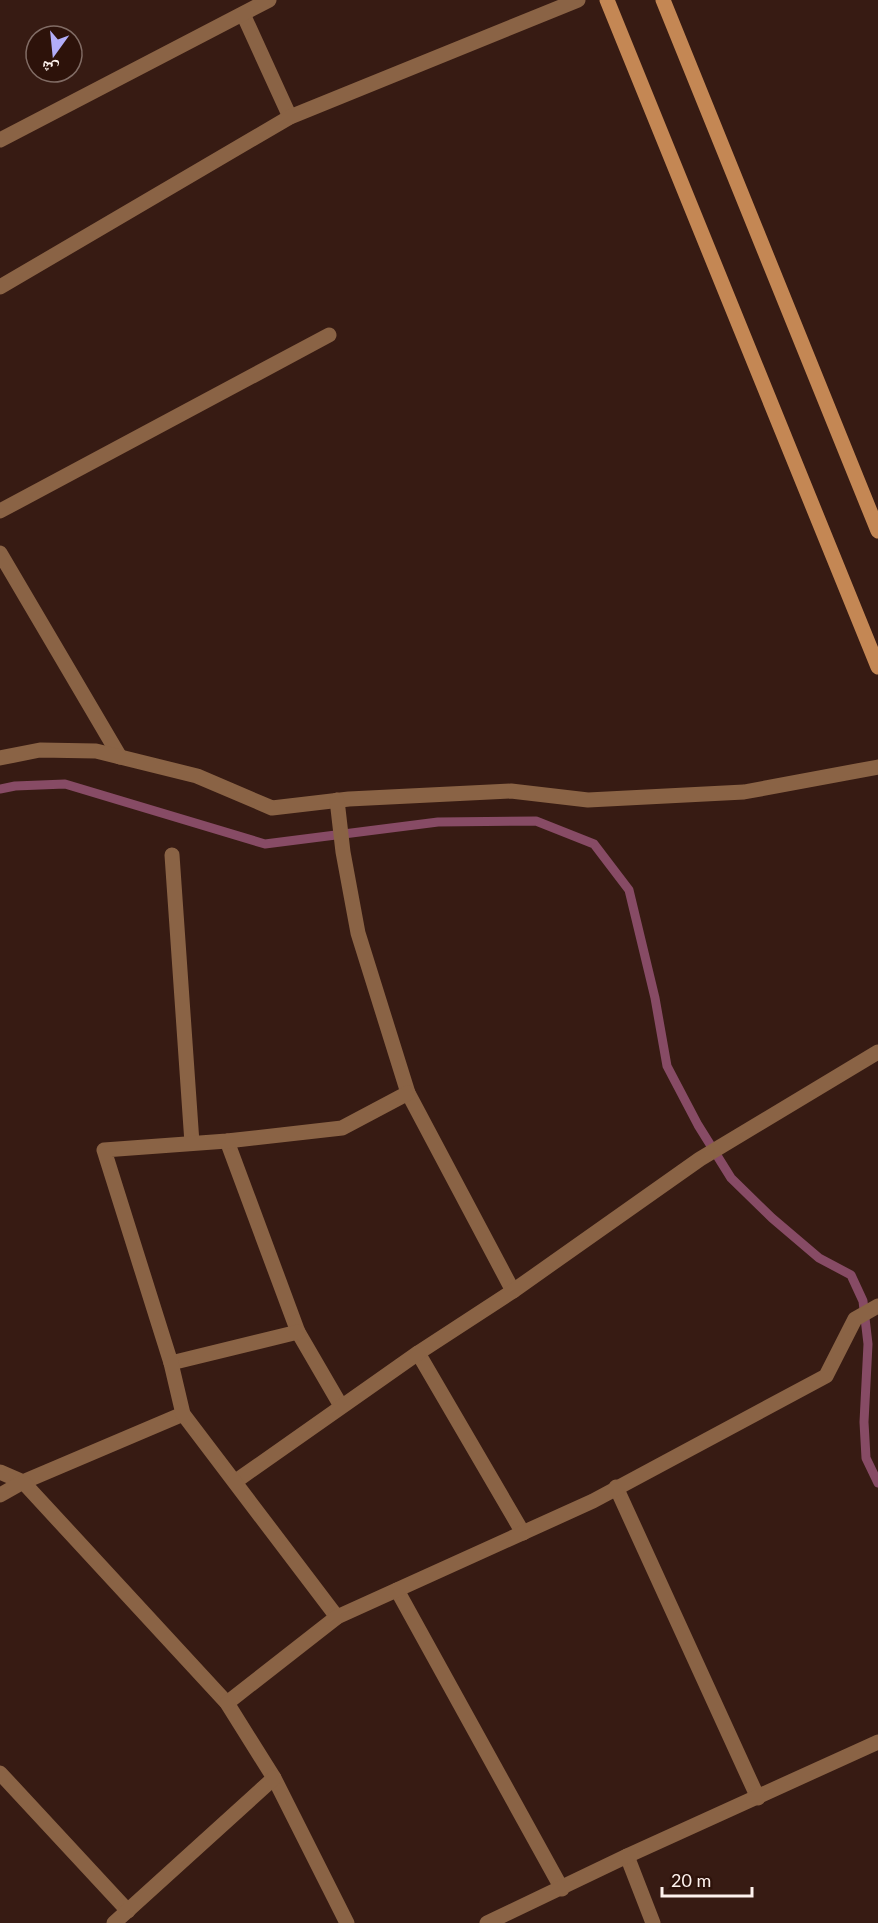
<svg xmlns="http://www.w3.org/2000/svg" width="878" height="1923" viewBox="0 0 878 1923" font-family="Lato,'Noto Naskh Arabic',sans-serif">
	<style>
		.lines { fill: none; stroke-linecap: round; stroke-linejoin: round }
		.stream { stroke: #874b65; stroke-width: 9 }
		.minor { stroke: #8a6345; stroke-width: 15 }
		.secondary { stroke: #c48754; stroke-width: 15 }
	</style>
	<rect width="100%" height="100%" fill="#371b13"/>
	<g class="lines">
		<polyline class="stream" points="0,789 15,786 65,784 265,844 438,822 536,821 594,844 629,890 655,998 667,1066 698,1125 731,1178 772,1218 819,1258 851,1275 863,1301 868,1344 864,1422 866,1458 878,1483"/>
		<g class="minor">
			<polyline points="243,14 290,117"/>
			<polyline points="0,140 269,0"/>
			<polyline points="0,287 290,117 578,0"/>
			<polyline points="0,511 329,335"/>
			<polyline points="0,553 120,757"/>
			<polyline points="0,758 40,750 96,751 197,776 272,808 349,799 511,791 588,800 744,792 878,767"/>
			<polyline points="337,800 343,852 358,933 408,1093 513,1291"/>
			<polyline points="172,855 192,1143"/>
			<polyline points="227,1141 298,1332 341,1406"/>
			<polyline points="418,1353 523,1533"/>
			<polyline points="171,1363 298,1332"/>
			<polyline points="0,1472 23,1482 183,1414"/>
			<polyline points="236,1481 418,1353 513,1291 700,1159 878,1052"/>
			<polyline points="616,1487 758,1798"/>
			<polyline points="0,1495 23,1482 227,1703 274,1778 347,1923"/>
			<polyline points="397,1590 562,1889"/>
			<polyline points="337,1617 183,1414 171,1363 104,1150 227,1141 342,1128 408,1093"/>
			<polyline points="227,1703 337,1617 593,1501 826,1376 855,1319 878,1306"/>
			<polyline points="0,1773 128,1911"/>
			<polyline points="627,1856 653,1923"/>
			<polyline points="114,1923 274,1778"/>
			<polyline points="487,1923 627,1856 878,1742"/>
		</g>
		<g class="secondary">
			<polyline points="607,0 878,667"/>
			<polyline points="663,0 878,531"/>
		</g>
	</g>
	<g transform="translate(54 54) rotate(195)"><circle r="28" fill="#2d120a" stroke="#816c65" stroke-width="1.5"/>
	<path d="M0-4.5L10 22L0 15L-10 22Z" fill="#b2adf9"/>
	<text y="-9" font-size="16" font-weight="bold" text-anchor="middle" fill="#fef2ee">ش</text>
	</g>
	<path d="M662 1887v9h90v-9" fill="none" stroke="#fef2ee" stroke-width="3"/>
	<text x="671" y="1887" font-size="18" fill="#fef2ee" stroke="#2d120a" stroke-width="4.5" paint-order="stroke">20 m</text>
</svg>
